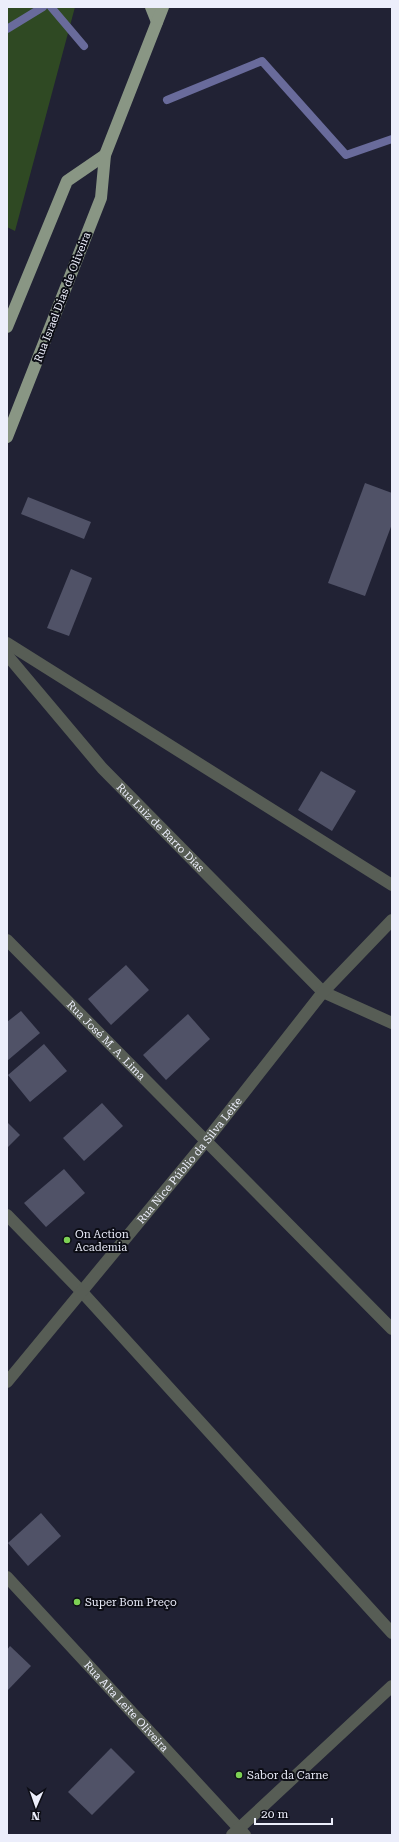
<svg xmlns="http://www.w3.org/2000/svg" width="399" height="1842" viewBox="0 0 399 1842" font-family="'Roboto Serif',serif">
	<style>
		.green { fill: #2f4923 }
		.lines { fill: none; stroke-linecap: round; stroke-linejoin: round }
		.stream { stroke: #696b9b; stroke-width: 8 }
		.building { fill: #505267 }
		.minor { stroke: #575d55; stroke-width: 12 }
		.major { stroke: #899684; stroke-width: 12 }
		.poi-dot { fill: #7dd154; stroke: #0c0d15; stroke-width: 1.5 }
		.labels { text-anchor: middle; stroke-width: 4; stroke-linejoin: round; paint-order: stroke }
		.street-label { font-size: 11px; fill: #eceefb; stroke: #0c0d15 }
		.poi-label { font-size: 11px; fill: #eceefb; stroke: #0c0d15; text-anchor: start }
	</style>
	<rect width="100%" height="100%" fill="#212234"/>
	<polygon class="green" points="7,7 75,7 15,231 7,227"/>
	<g class="lines">
		<g class="stream">
			<polyline points="51,7 84,46"/>
			<polyline points="7,29 43,7"/>
			<polyline points="167,100 262,61 346,155 392,139"/>
		</g>
	</g>
	<g class="building">
		<polygon points="365,483 392,493 392,524 365,596 328,583"/>
		<polygon points="28,497 91,522 84,539 21,514"/>
		<polygon points="71,569 92,578 69,636 47,628"/>
		<polygon points="321,771 356,791 332,831 298,810"/>
		<polygon points="126,965 149,990 111,1025 88,999"/>
		<polygon points="21,1011 40,1033 7,1061 7,1022"/>
		<polygon points="188,1014 210,1039 166,1080 143,1055"/>
		<polygon points="44,1044 67,1071 30,1102 8,1075"/>
		<polygon points="102,1103 123,1126 84,1161 63,1138"/>
		<polygon points="7,1122 20,1135 7,1148"/>
		<polygon points="64,1169 85,1193 46,1227 24,1203"/>
		<polygon points="41,1513 61,1536 28,1566 8,1543"/>
		<polygon points="10,1646 31,1666 7,1691 7,1650"/>
		<polygon points="111,1748 135,1772 92,1815 68,1792"/>
	</g>
	<g class="lines">
		<g class="minor">
			<polyline points="7,643 392,885"/>
			<path id="s1" d="M7 655 102 768 323 992 392 1023"/>
			<path id="s2" d="M7 940 392 1329"/>
			<polyline points="7,1215 82,1292 392,1633"/>
			<path id="s3" d="M7 1382 206 1141 323 992 392 920"/>
			<path id="s4" d="M7 1577 245 1835"/>
			<polyline points="232,1835 392,1686"/>
		</g>
		<g class="major">
			<polyline points="151,7 157,22"/>
			<polyline points="7,327 67,181 105,155"/>
			<polyline points="7,437 101,198 105,155 163,7"/>
		</g>
	</g>
	<g class="poi-dot">
		<circle cx="67" cy="1240" r="4"/>
		<circle cx="77" cy="1602" r="4"/>
		<circle cx="239" cy="1775" r="4"/>
	</g>
	<g class="labels">
		<g class="street-label">
			<text transform="translate(62 297) rotate(-69)" y="4">Rua Israel Dias de Oliveira</text>
			<text dy="4" stroke="none"><textPath href="#s1" startOffset="231">Rua Luiz de Barro Dias</textPath></text>
			<text dy="4" stroke="none"><textPath href="#s2" startOffset="141">Rua José M. A. Lima</textPath></text>
			<text dy="4" stroke="none"><textPath href="#s3" startOffset="287">Rua Nice Públio da Silva Leite</textPath></text>
			<text dy="4" stroke="none"><textPath href="#s4" startOffset="176">Rua Alta Leite Oliveira</textPath></text>
		</g>
		<g class="poi-label">
			<text x="75" y="1238">On Action<tspan x="75" dy="13">Academia</tspan></text>
			<text x="85" y="1606">Super Bom Preço</text>
			<text x="247" y="1779">Sabor da Carne</text>
		</g>
	</g>
	<rect width="399" height="1842" fill="none" stroke="#eceefb" stroke-width="16"/>
	<g transform="translate(36 1806) rotate(182)" stroke="#0c0d15" stroke-width="3" paint-order="stroke">
	<path d="M0-3L7 15L0 10L-7 15Z" fill="#eceefb"/>
	<text y="-6" font-size="11" font-weight="bold" text-anchor="middle" fill="#eceefb">N</text>
	</g>
	<path d="M255 1818v6h77v-6" fill="none" stroke="#eceefb" stroke-width="2"/>
	<text x="261" y="1818" font-size="12" fill="#eceefb" stroke="#0c0d15" stroke-width="3" paint-order="stroke">20 m</text>
</svg>
